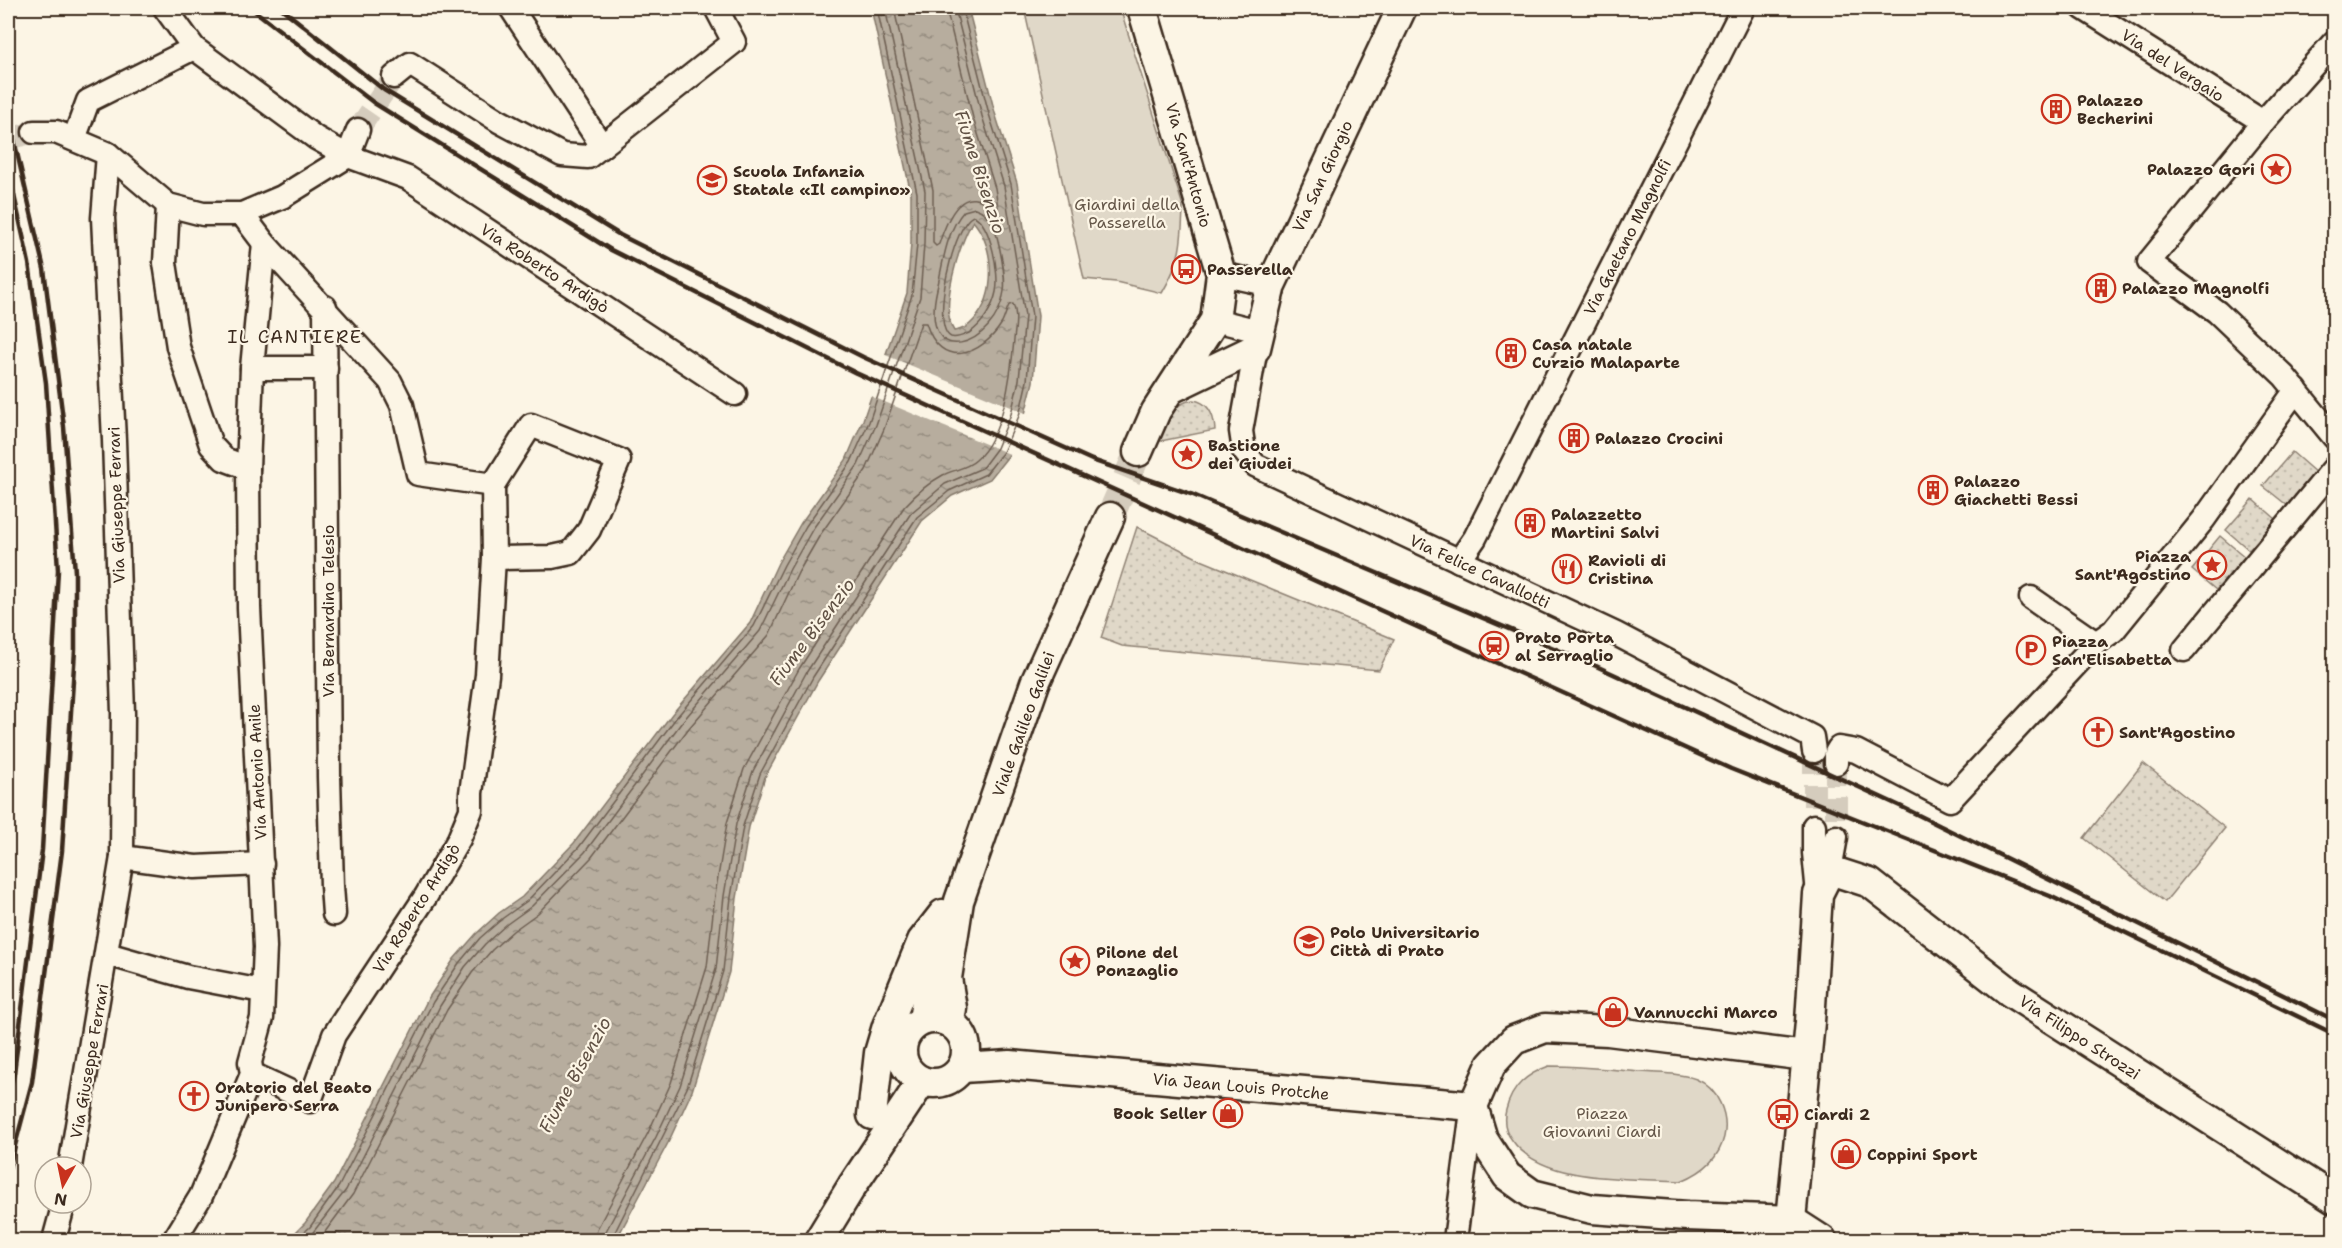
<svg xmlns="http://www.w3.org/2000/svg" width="2342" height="1248" viewBox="0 0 2342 1248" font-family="'Shantell Sans',sans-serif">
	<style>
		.grass { fill: url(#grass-dots); stroke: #8e8173; stroke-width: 1.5 }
		.park { fill: #e0d8c8; stroke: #8e8173; stroke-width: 1.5 }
		.water { fill: url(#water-ripples); stroke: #85796b; stroke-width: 1.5; fill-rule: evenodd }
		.pier { fill: #fcf5e5 }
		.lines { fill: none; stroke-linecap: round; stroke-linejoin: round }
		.shore { stroke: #6d5e51; stroke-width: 1.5 }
		.minor-tunnel { stroke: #d5ccbd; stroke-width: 22; stroke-dasharray: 22 11; stroke-linecap: butt }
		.tertiary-tunnel { stroke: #d5ccbd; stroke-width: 28; stroke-dasharray: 28 14; stroke-linecap: butt }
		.minor-casing { stroke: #3b2a1e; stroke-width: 27 }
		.tertiary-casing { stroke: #3b2a1e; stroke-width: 33 }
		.minor { stroke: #fcf5e5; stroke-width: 22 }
		.tertiary { stroke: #fcf5e5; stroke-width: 28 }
		.rail { stroke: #3b2a1e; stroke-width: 4.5 }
		.labels { text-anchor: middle; stroke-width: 4.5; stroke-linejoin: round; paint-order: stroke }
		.street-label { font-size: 16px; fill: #3b2a1e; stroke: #fcf5e5 }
		.poi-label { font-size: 16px; font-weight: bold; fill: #3b2a1e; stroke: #fcf5e5; text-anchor: start }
		.park-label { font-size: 16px; fill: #645648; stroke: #fcf5e5 }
		.water-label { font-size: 18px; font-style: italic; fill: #605144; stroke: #fcf5e5 }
		.neighbourhood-label { font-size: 18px; letter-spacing: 1.5px; fill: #3b2a1e; stroke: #fcf5e5 }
	</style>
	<defs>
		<pattern id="grass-dots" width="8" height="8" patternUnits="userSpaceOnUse" patternTransform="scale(1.5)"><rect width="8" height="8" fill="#e0d8c8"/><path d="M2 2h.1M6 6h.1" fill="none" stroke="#c1baab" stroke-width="1.8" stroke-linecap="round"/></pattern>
		<pattern id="water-ripples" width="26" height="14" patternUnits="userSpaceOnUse" patternTransform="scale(1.5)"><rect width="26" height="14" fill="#b7ad9e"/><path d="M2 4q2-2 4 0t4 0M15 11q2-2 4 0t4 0" fill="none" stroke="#968d80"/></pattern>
	</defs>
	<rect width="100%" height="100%" fill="#fcf5e5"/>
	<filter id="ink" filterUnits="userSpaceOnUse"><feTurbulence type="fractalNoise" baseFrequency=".0167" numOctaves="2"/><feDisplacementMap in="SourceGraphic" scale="12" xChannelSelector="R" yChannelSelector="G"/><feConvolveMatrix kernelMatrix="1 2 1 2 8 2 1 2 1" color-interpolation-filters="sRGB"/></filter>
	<g filter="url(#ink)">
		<g class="grass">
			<path d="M1193 400C1209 402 1214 415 1215 430L1156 442C1164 424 1171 403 1193 400Z"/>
			<polygon points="2292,452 2316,473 2288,506 2263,486"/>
			<polygon points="2253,499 2276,519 2249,550 2226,530"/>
			<polygon points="1137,527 1201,560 1394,639 1379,670 1122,646 1101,638"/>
			<polygon points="2220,536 2245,557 2216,590 2192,570"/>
			<polygon points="2143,763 2225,828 2165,902 2084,838"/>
		</g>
		<g class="park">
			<path d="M1024 8H1120L1183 206C1182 242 1181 261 1162 293L1116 282 1084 279Z"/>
			<path d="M1549 1066C1580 1066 1610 1069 1641 1072 1659 1073 1679 1073 1696 1079 1718 1088 1729 1115 1724 1137 1719 1159 1701 1173 1681 1181 1632 1178 1542 1184 1512 1140 1505 1131 1503 1121 1506 1110 1512 1086 1527 1074 1549 1066Z"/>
		</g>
		<path class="water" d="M871 8H968L995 113 1017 183 1038 316 1033 382 1024 418 1009 455 990 479 952 496 922 521 818 681 765 777 749 827 737 898 729 972 692 1091 668 1143 616 1240H288L305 1223 334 1183 428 999 454 959 476 934 499 913 522 897 574 843 672 714 750 623 778 563 801 523 846 460 863 420 907 293 911 243V194ZM973 221C995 247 997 295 974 320 968 327 962 330 954 331 939 309 959 243 973 221Z"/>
		<polygon class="pier" points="883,354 1028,414 1012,455 868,395"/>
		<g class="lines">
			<g class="shore">
				<path d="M894 8 933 190V243L936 246 939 244C947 219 963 179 994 210L998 207 995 188 973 118 946 8"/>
				<path d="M975 208C991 213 996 231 999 245 1002 260 1006 277 1004 291 997 347 918 374 937 289 943 264 946 231 964 211Z"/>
				<path d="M974 216C991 224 1000 275 996 292 993 307 982 325 969 333 964 335 957 339 951 337 929 327 955 219 974 216Z"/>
				<polyline points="296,1240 310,1227 339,1186 433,1002 459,963 480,938 503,918 527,901 579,847 676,718 754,626 784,565 806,526 851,462 869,422 912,295 917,244 917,193 877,8"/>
				<polyline points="307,1240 346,1190 440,1006 465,967 485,944 507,924 532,906 585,852 682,722 760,631 790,569 812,530 858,465 876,425 920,297 924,244 925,191 885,8"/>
				<path d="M319 1240 353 1194 447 1010 472 973 492 950 513 931 538 913 591 858 689 728 769 635 798 573 820 535 866 470 884 429 921 323H926C940 370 981 357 1002 323 1005 317 1006 311 1009 305L1013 304C1018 315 1015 328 1014 340 1011 375 1004 436 976 460 968 468 953 470 943 475 928 483 915 495 904 507L799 669 744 769 727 823 715 895 707 967 671 1083 648 1133 597 1229 595 1240"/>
				<polyline points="604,1240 605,1233 656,1137 680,1086 716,969 724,896 736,824 753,771 806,673 911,513 945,484 982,468 997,448 1011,414 1019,380 1025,316 1004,186 982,116 955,8"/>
				<polyline points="611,1240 687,1088 723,971 731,897 743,826 760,774 813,677 917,517 949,491 986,474 1003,452 1019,416 1027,381 1032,316 1011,184 989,114 962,8"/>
			</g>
			<g class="minor-tunnel">
				<polyline points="358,130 394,77"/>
				<polyline points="8,139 34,132"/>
				<polyline points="1814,751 1814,826"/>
				<polyline points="1836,763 1836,837"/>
			</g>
			<polyline class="tertiary-tunnel" points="1110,517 1138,452"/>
			<g class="minor-casing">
				<g id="minor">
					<polyline points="165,8 194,48 316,138 348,156 408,178 735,394"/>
					<polyline points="511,8 602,146"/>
					<polyline points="2083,8 2263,122"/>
					<polyline points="2334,42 2263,122 2149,262 2217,312 2284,376 2334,437"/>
					<polyline points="394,77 410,64 499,121 562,155 588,157 734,42 716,8"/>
					<polyline points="34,132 56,132 108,154 168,205 203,214 242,214 282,197 348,156"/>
					<polyline points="74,139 88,101 194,48"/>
					<polyline points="348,156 358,130"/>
					<polyline points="168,205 165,263 178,347 211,445 224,459 248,468"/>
					<polyline points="242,214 264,243 390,381 402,405 418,474 493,485 494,558 487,675 471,793 471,810 459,839 426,896 334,1035 310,1101 252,1074"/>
					<polyline points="1221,274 1271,285"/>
					<polyline points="325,307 329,777 332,886 334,914"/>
					<polyline points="1215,320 1259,331"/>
					<polyline points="1256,348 1241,431 1244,451 1255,465 1616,634 1812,737 1814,751"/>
					<polyline points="252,368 326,368"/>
					<polyline points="493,485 531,425 619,460 589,530 571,553 552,557 494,558"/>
					<polyline points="1459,561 1475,538 1743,8"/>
					<polyline points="2031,598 2096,643"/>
					<polyline points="2184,650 2334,468"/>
					<polyline points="1836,763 1836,753 1839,748 1856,751 1950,800 2096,643 2113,631 2204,519 2296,390"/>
					<polyline points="1814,826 1814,853 1818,894"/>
					<polyline points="122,857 195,867 262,864"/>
					<polyline points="1830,870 1836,837"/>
					<polyline points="107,954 188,977 262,991"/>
					<polyline points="70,1167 122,857 123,713 114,440 103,218 108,154"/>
					<polyline points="54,1240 64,1203"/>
					<polyline points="174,1240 201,1196 252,1074 250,1062 262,1018 265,947 249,608 248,468 252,368 264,243"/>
					<polyline points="1455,1240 1472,1111"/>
				</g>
			</g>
			<g class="tertiary-casing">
				<g id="tertiary">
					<polyline points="1171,389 1256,348 1271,285 1402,8"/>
					<polyline points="1138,452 1156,411 1215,320 1221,274 1142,8"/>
					<circle cx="934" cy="1051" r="32"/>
					<polyline points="923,1020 935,946"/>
					<polyline points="950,1021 952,1008 947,978 959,901 1035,683 1110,517"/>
					<polyline points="1806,1056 1608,1031 1545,1028 1514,1040 1491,1065 1473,1106 1483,1139 1507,1176 1532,1194 1592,1209 1687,1216 1791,1220 1822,1240"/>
					<polyline points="962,1068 1010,1065 1473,1106"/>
					<polyline points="872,1115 879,1053 887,1026 922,941 943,914"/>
					<polyline points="1791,1220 1810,1022 1818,894 1830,870 1870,883 2010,992 2334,1199"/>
					<polyline points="819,1240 852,1186 922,1081"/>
				</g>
			</g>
			<use href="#minor" class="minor"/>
			<use href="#tertiary" class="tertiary"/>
			<g class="rail">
				<polyline points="251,8 374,103 611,250 856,373 1731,769 2050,896 2334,1034"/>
				<polyline points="281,8 384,90 620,235 863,357 1092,460 1191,494 1596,666 1900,806 2334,1020"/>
				<polyline points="8,114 44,269 64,427 75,572 75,650 62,851 32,1082 8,1172"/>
				<polyline points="8,168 29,263 46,383 58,570 42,850 14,1073 8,1098"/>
			</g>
		</g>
	</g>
	<defs>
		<g id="building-ring" transform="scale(1.5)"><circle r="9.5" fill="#fcf5e5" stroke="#c8321e" stroke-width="1.5"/><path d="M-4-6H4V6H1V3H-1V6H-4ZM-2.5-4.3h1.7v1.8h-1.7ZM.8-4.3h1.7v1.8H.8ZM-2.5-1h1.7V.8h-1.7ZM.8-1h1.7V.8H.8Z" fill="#c8321e"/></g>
		<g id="sight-ring" transform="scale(1.5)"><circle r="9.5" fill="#fcf5e5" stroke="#c8321e" stroke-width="1.5"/><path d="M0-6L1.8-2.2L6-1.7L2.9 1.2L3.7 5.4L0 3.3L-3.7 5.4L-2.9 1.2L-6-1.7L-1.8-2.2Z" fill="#c8321e"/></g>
		<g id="school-ring" transform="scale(1.5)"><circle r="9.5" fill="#fcf5e5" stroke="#c8321e" stroke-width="1.5"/><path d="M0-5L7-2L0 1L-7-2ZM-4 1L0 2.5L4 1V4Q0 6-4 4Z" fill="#c8321e"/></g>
		<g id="bus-ring" transform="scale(1.5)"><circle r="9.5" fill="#fcf5e5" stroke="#c8321e" stroke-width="1.5"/><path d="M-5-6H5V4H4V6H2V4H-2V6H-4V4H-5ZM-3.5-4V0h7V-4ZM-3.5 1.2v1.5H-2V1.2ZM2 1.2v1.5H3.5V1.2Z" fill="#c8321e"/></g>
		<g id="restaurant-ring" transform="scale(1.5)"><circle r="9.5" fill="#fcf5e5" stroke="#c8321e" stroke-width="1.5"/><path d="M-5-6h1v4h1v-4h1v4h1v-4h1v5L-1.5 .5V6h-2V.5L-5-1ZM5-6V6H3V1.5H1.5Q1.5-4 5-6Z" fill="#c8321e"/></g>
		<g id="station-ring" transform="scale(1.5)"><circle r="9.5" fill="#fcf5e5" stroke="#c8321e" stroke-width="1.5"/><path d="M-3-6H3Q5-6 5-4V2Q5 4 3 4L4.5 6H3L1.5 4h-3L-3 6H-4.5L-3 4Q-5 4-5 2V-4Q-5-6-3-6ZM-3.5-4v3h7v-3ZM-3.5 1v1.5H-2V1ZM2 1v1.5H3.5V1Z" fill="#c8321e"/></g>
		<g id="parking-ring" transform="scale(1.5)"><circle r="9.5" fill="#fcf5e5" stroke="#c8321e" stroke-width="1.5"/><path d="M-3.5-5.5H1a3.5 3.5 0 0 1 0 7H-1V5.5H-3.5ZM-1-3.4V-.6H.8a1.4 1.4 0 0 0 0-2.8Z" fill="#c8321e"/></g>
		<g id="church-ring" transform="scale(1.5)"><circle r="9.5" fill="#fcf5e5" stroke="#c8321e" stroke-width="1.5"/><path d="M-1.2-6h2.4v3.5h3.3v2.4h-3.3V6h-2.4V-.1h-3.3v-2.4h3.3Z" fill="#c8321e"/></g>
		<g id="university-ring" transform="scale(1.5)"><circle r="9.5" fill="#fcf5e5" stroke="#c8321e" stroke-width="1.5"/><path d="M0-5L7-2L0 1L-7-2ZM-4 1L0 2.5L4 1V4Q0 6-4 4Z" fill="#c8321e"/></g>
		<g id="shop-ring" transform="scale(1.5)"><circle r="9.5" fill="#fcf5e5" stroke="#c8321e" stroke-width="1.5"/><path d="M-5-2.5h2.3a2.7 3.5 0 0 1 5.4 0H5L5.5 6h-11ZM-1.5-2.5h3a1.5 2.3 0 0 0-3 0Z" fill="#c8321e"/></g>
	</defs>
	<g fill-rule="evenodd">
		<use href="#building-ring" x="2056" y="109"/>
		<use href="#sight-ring" x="2276" y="169"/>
		<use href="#school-ring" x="712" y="180"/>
		<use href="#bus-ring" x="1186" y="269"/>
		<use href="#building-ring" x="2101" y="288"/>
		<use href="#building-ring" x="1511" y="353"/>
		<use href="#building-ring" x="1574" y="438"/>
		<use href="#sight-ring" x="1187" y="454"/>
		<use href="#building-ring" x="1933" y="490"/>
		<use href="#building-ring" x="1530" y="523"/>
		<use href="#sight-ring" x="2212" y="565"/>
		<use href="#restaurant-ring" x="1567" y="569"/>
		<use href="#station-ring" x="1494" y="646"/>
		<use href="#parking-ring" x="2031" y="650"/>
		<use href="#church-ring" x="2098" y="732"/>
		<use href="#university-ring" x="1309" y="941"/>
		<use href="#sight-ring" x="1075" y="961"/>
		<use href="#shop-ring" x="1613" y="1012"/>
		<use href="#church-ring" x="194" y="1096"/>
		<use href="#shop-ring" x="1228" y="1113"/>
		<use href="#bus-ring" x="1783" y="1114"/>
		<use href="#shop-ring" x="1846" y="1154"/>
	</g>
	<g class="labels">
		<g class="street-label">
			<text transform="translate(2173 65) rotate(33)" y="6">Via del Vergaio</text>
			<text transform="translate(1189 165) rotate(74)" y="6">Via Sant'Antonio</text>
			<text transform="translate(1322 176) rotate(-65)" y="6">Via San Giorgio</text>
			<text transform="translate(1627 237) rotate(-63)" y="6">Via Gaetano Magnolfi</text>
			<text transform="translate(545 268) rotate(33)" y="6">Via Roberto Ardigò</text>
			<text transform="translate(116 505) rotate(-92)" y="6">Via Giuseppe Ferrari</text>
			<text transform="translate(1480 571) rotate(25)" y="6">Via Felice Cavallotti</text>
			<text transform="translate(328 611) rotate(-90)" y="6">Via Bernardino Telesio</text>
			<text transform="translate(1023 724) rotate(-70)" y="6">Viale Galileo Galilei</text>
			<text transform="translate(257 772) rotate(-93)" y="6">Via Antonio Anile</text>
			<text transform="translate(416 908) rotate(-58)" y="6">Via Roberto Ardigò</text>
			<text transform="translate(2080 1037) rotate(33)" y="6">Via Filippo Strozzi</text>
			<text transform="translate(89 1061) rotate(-80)" y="6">Via Giuseppe Ferrari</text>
			<text transform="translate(1241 1086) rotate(5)" y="6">Via Jean Louis Protche</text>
		</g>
		<g class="poi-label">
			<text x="2077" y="106">Palazzo<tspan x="2077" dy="18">Becherini</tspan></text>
			<text x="2255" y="175" text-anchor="end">Palazzo Gori</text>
			<text x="733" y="177">Scuola Infanzia<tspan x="733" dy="18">Statale «Il campino»</tspan></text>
			<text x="1207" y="275">Passerella</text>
			<text x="2122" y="294">Palazzo Magnolfi</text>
			<text x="1532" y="350">Casa natale<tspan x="1532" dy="18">Curzio Malaparte</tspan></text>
			<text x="1595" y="444">Palazzo Crocini</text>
			<text x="1208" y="451">Bastione<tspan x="1208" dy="18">dei Giudei</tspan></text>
			<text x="1954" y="487">Palazzo<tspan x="1954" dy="18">Giachetti Bessi</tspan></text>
			<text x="1551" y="520">Palazzetto<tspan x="1551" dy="18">Martini Salvi</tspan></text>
			<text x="2191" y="562" text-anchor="end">Piazza<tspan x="2191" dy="18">Sant'Agostino</tspan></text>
			<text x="1588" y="566">Ravioli di<tspan x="1588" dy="18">Cristina</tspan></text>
			<text x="1515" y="643">Prato Porta<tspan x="1515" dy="18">al Serraglio</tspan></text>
			<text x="2052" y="647">Piazza<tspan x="2052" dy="18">San'Elisabetta</tspan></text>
			<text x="2119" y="738">Sant'Agostino</text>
			<text x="1330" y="938">Polo Universitario<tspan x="1330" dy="18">Città di Prato</tspan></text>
			<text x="1096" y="958">Pilone del<tspan x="1096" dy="18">Ponzaglio</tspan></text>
			<text x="1634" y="1018">Vannucchi Marco</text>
			<text x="215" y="1093">Oratorio del Beato<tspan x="215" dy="18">Junipero Serra</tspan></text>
			<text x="1207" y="1119" text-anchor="end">Book Seller</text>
			<text x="1804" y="1120">Ciardi 2</text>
			<text x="1867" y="1160">Coppini Sport</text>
		</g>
		<g class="park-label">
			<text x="1127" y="210">Giardini della<tspan x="1127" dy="18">Passerella</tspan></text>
			<text x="1602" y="1119">Piazza<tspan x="1602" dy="18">Giovanni Ciardi</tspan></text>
		</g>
		<g class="water-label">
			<text transform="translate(980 172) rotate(72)" y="6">Fiume Bisenzio</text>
			<text transform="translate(812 632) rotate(-53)" y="6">Fiume Bisenzio</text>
			<text transform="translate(575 1075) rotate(-61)" y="6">Fiume Bisenzio</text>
		</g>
		<g class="neighbourhood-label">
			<text x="295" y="343">IL CANTIERE</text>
		</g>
	</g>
	<rect width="2342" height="1248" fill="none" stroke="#fcf5e5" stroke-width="30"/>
	<rect x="15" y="15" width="2312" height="1218" fill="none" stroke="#3b2a1e" stroke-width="2" filter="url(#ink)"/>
	<g transform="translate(63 1185) rotate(189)"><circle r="28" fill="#fcf5e5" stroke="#afa495" stroke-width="1.5"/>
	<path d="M0-4.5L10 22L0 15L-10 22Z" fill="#c8321e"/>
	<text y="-9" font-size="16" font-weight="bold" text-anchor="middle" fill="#3b2a1e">N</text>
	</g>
</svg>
